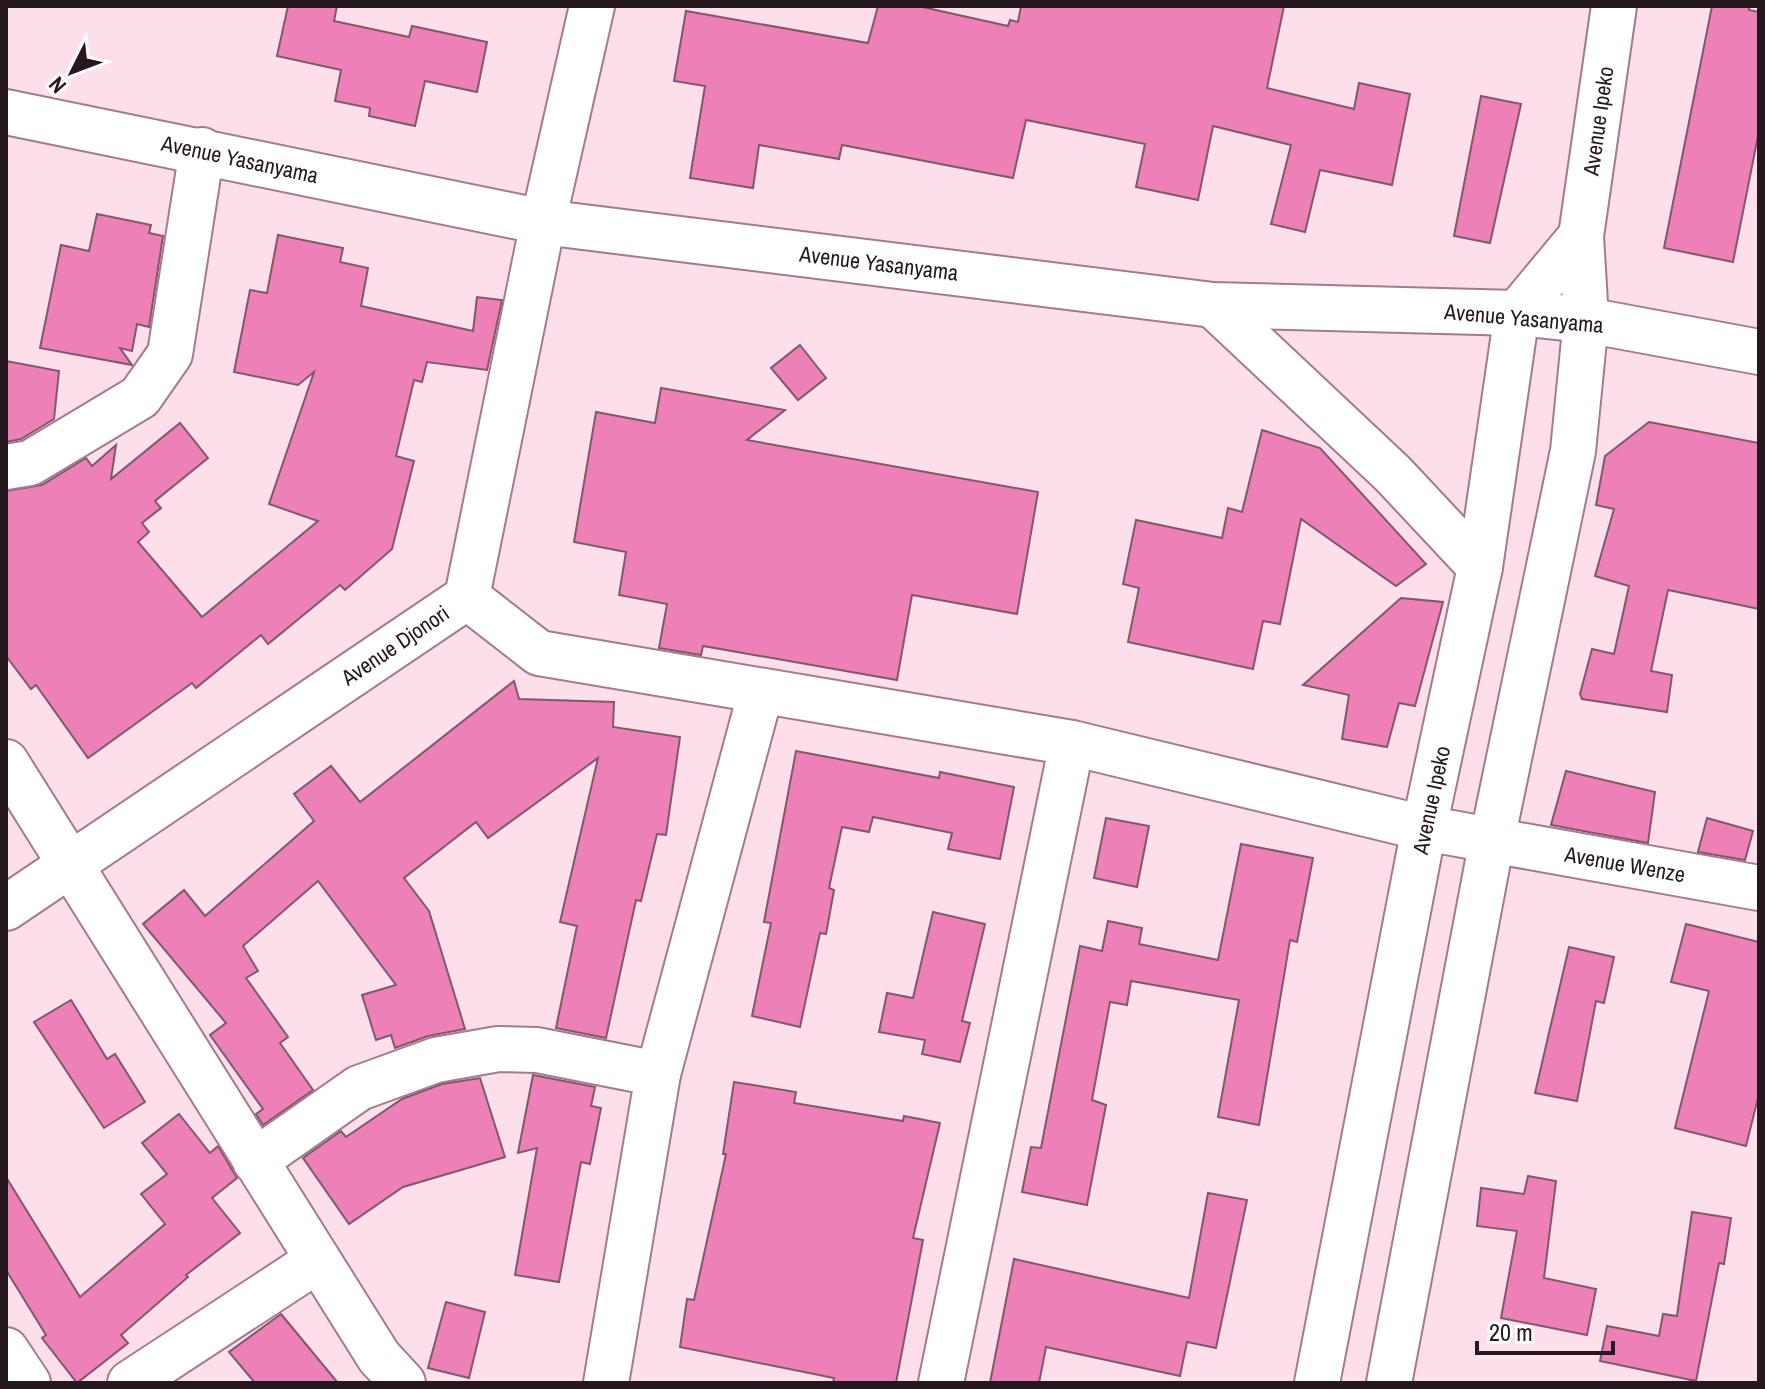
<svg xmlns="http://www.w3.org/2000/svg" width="1765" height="1389" viewBox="0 0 1765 1389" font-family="'Archivo Narrow',sans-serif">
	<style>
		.building { fill: #ed80b7; stroke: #81586b; stroke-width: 2 }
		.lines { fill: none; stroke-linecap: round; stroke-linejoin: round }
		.minor-casing { stroke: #a47a8d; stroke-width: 48 }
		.minor { stroke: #fff; stroke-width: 44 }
		.labels { text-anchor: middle; stroke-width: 7; stroke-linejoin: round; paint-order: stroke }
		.street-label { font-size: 22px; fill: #27171f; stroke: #fff }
	</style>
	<rect width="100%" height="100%" fill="#fcdfeb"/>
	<g class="building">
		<polygon points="288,6 337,6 334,21 409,37 412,26 487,42 477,92 425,81 415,126 369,116 370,108 335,101 341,70 277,56"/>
		<polygon points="878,6 918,6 1008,26 1010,20 1018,22 1021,6 1284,6 1267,88 1354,109 1359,83 1410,94 1392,185 1320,170 1305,232 1271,224 1291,145 1213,126 1198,200 1136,187 1145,144 1026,120 1013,178 842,145 839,159 759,145 753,188 690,178 705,86 674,81 686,11 868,43"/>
		<polygon points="1712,6 1749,6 1749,10 1759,12 1759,131 1733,262 1664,248"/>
		<polygon points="1481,96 1521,104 1490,243 1454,236"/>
		<polygon points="97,214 151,225 149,233 163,236 149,327 137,324 132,351 120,348 132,365 40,348 61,245 89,251"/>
		<polygon points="278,235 343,248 340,262 368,268 361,306 473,331 477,297 502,300 487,370 427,362 422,382 414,380 396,456 414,461 392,549 345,590 340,585 268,644 261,635 196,688 192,683 88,758 36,685 31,689 6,656 6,491 42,485 86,458 92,466 116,445 111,479 180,423 208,458 155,501 161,508 142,523 149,532 138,542 202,617 318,521 269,504 314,372 298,385 234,372 250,290 267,293"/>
		<polygon points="800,345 826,378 798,400 771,368"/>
		<polygon points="6,361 59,371 54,419 21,439 6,442"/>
		<polygon points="661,388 785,410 747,440 1038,492 1017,614 912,595 897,680 703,646 701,655 659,648 667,604 619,595 626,552 574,542 596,412 655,423"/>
		<polygon points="1649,422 1759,443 1759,609 1668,590 1651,671 1672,675 1667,712 1582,699 1580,694 1592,649 1614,654 1629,586 1595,576 1614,509 1596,505 1605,456"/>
		<polygon points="1262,430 1320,448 1426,564 1396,586 1301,519 1280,624 1263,621 1253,669 1128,642 1139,588 1123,584 1136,520 1222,538 1228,508 1242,512"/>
		<polygon points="1401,598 1443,602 1415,706 1399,703 1387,747 1342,739 1349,695 1303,685"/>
		<polygon points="514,681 519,699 614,702 613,727 680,737 666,835 657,834 641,901 636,900 606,1038 556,1028 577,926 560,922 598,758 488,838 476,822 404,878 429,911 465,1029 428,1036 395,1048 391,1035 376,1040 362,995 396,985 318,881 243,946 258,971 246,978 288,1037 280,1043 313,1090 263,1125 256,1114 263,1109 210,1035 226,1023 143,924 184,890 205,916 314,821 294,794 331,766 360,802"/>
		<polygon points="796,751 939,778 940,772 1014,787 1000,859 948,849 952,833 873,817 869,832 842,827 829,888 834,890 826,934 820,933 800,1027 752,1016 771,923 764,922"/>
		<polygon points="1566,771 1655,792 1648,843 1551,825"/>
		<polygon points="1106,818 1149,826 1137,887 1094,878"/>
		<polygon points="1707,818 1753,831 1745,860 1698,852"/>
		<polygon points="1241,844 1313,858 1297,942 1290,940 1259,1125 1218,1117 1239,1000 1131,981 1127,1005 1110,1002 1092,1100 1106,1105 1087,1205 1022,1192 1031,1147 1041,1148 1080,946 1102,951 1108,921 1142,928 1139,944 1218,960"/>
		<polygon points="933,912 985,924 962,1021 970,1023 960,1062 922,1054 925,1040 879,1032 887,993 913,998"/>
		<polygon points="1686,924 1759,942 1759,1094 1746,1146 1675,1128 1709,991 1671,982"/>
		<polygon points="1569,947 1614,957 1604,1003 1596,1001 1577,1101 1535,1093"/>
		<polygon points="71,1000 107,1059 115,1054 145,1102 104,1128 34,1022"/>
		<polygon points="533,1075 595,1087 591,1106 601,1108 590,1164 581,1162 559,1282 515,1275 537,1148 518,1153"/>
		<polygon points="480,1078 505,1157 403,1187 349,1224 303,1158 341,1131 346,1137 402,1099 442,1084"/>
		<polygon points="734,1082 796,1092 794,1103 903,1121 904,1116 940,1123 913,1238 923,1240 896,1383 833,1383 834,1378 680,1347 687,1299 694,1300 726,1154 723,1154"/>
		<polygon points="179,1114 210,1153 218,1146 237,1178 212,1198 240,1233 186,1275 188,1277 121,1335 128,1343 77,1383 42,1338 46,1335 6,1270 6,1177 80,1297 165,1224 141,1194 167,1174 142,1143"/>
		<polygon points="1528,1176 1556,1181 1544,1278 1596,1289 1587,1335 1501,1318 1517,1231 1477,1226 1481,1188 1524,1194"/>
		<polygon points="1208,1193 1247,1200 1216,1348 1187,1342 1180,1376 1046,1347 1039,1383 990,1383 1014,1259 1189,1298"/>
		<polygon points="1692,1212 1731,1218 1724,1264 1719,1263 1696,1381 1600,1361 1607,1326 1659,1336 1663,1314 1677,1316"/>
		<polygon points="446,1302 485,1312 469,1378 428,1368"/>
		<polygon points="281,1314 338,1383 255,1383 229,1352"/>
	</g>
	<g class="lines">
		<g class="minor-casing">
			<g id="minor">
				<polyline points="6,112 543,222 1213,305 1517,313 1586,320 1759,352"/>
				<polyline points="1213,305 1393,474 1480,567"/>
				<polyline points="6,467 30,463 140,397 170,354 202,150"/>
				<polyline points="467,597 539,653 1072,743 1424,828 1759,888"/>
				<polyline points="6,762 379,1357 403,1383"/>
				<polyline points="6,908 467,597 543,222 592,6"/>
				<polyline points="255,1161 359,1088 436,1060 498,1049 537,1050 658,1074"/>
				<polyline points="6,1350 28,1383"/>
				<polyline points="130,1383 318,1260"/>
				<polyline points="606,1383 658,1074 761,691"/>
				<polyline points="941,1383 1072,743"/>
				<polyline points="1317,1383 1424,828 1480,567 1517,313 1581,236"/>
				<polyline points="1389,1383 1492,840 1573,451 1586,320 1581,236 1614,6"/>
			</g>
		</g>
		<use href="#minor" class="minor"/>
	</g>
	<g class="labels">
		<g class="street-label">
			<text transform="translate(1598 121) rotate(-82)" y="8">Avenue Ipeko</text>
			<text transform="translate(240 159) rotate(12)" y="8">Avenue Yasanyama</text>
			<text transform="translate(879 263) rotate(7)" y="8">Avenue Yasanyama</text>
			<text transform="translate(1524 318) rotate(5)" y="8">Avenue Yasanyama</text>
			<text transform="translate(395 645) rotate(-34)" y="8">Avenue Djonori</text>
			<text transform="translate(1431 800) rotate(-78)" y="8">Avenue Ipeko</text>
			<text transform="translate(1625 864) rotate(10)" y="8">Avenue Wenze</text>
		</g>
	</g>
	<rect width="1765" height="1389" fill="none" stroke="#27171f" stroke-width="16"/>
	<g transform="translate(72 72) rotate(228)" stroke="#ffffff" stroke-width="6" paint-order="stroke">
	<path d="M0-6L14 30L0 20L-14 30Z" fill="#27171f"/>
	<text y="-12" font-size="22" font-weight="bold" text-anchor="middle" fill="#27171f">N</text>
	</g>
	<path d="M1477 1341v12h136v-12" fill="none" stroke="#27171f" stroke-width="4"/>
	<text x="1489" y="1341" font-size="24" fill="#27171f" stroke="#ffffff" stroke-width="6" paint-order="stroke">20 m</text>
</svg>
